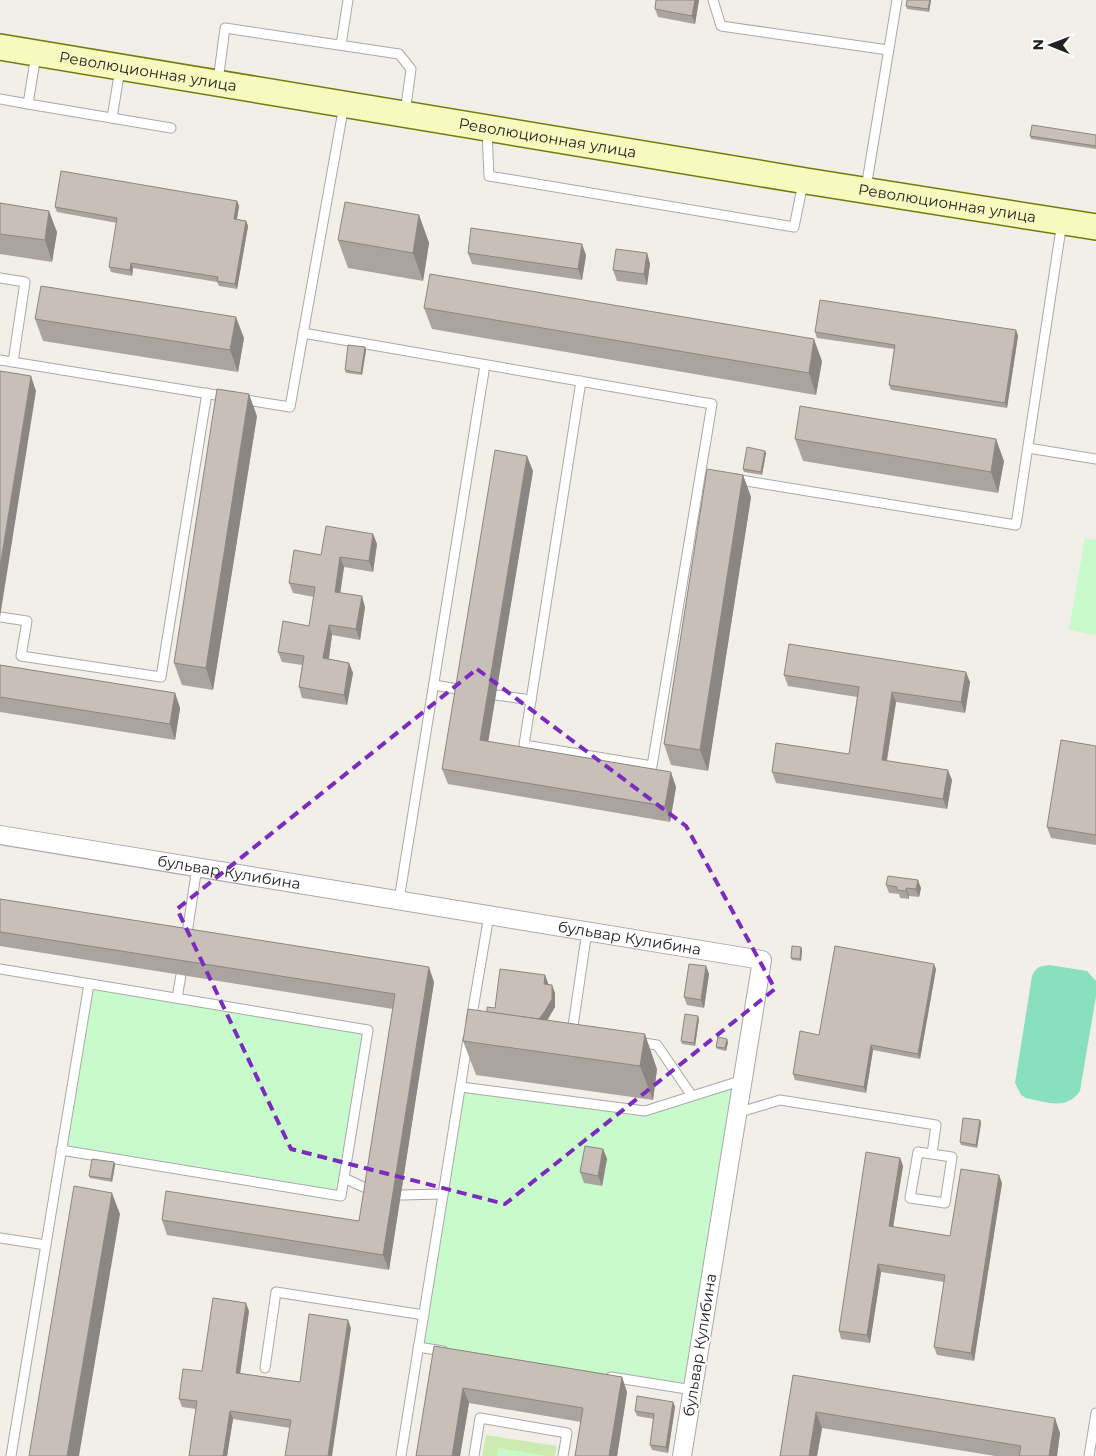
<svg xmlns="http://www.w3.org/2000/svg" width="1096" height="1456" viewBox="0 0 1096 1456" font-family="Montserrat,sans-serif">
	<style>
		.grass { fill: #cdebb0 }
		.park { fill: #c8facc }
		.pitch { fill: #88e0be }
		.lines { fill: none; stroke-linecap: round; stroke-linejoin: round }
		.lane-casing { stroke: #a9a9a9; stroke-width: 11 }
		.street-casing { stroke: #a9a9a9; stroke-width: 20 }
		.secondary-casing { stroke: #707d05; stroke-width: 28 }
		.lane { stroke: #fff; stroke-width: 9 }
		.street { stroke: #fff; stroke-width: 18 }
		.secondary { stroke: #f7fabf; stroke-width: 25 }
		.wall { fill: #aba49e }
		.shaded-wall { fill: #8b8681 }
		.building { fill: #c7bfb8; stroke: #8b8681 }
		.marked { fill: none; stroke: #7b2cbf; stroke-width: 4; stroke-dasharray: 10 6; stroke-linejoin: round }
		.labels { text-anchor: middle; stroke-width: 4; stroke-linejoin: round; paint-order: stroke }
		.street-label { font-size: 15px; fill: #222; stroke: #fff }
	</style>
	<rect width="100%" height="100%" fill="#f2efe9"/>
	<polygon class="grass" points="486,1435 557,1446 555,1456 482,1456"/>
	<g class="park">
		<polygon points="1085,538 1096,540 1096,635 1069,630"/>
		<polygon points="92,989 363,1034 337,1193 66,1148"/>
		<polygon points="741,1082 691,1388 421,1344 463,1089 645,1113"/>
		<polygon points="498,1448 547,1456 497,1456"/>
	</g>
	<path class="pitch" d="M1049 965 1087 971 1096 981V996L1080 1091C1066 1111 1047 1102 1026 1098L1021 1095 1015 1083 1032 976C1036 967 1040 966 1049 965Z"/>
	<g class="lines">
		<g class="lane-casing">
			<g id="lane">
				<polyline points="713,0 721,26 888,50"/>
				<polyline points="341,45 348,0"/>
				<polyline points="218,81 225,28 399,54 411,69 405,113"/>
				<polyline points="0,99 28,104 36,55"/>
				<polyline points="28,104 171,128"/>
				<polyline points="112,118 120,69"/>
				<polyline points="487,131 489,176 794,227 803,183"/>
				<polyline points="866,188 897,0"/>
				<polyline points="0,278 25,282 13,362"/>
				<polyline points="303,333 712,404 652,766 524,745 581,381"/>
				<polyline points="0,360 228,397"/>
				<polyline points="240,399 290,407 344,105"/>
				<polyline points="1028,448 1096,459"/>
				<polyline points="734,479 1016,525 1062,222"/>
				<polyline points="0,617 27,621 21,656 161,677 207,393"/>
				<polyline points="434,685 463,690"/>
				<polyline points="496,695 531,700"/>
				<polyline points="399,900 485,365"/>
				<polyline points="186,940 197,867"/>
				<polyline points="0,969 368,1030 341,1196 61,1150"/>
				<polyline points="177,998 181,975"/>
				<polyline points="471,1021 489,915"/>
				<polyline points="575,1033 572,1033 587,931"/>
				<polyline points="637,1042 657,1045 692,1096"/>
				<polyline points="461,1087 645,1111 743,1080"/>
				<polyline points="737,1113 780,1100 936,1125 932,1154 952,1157 945,1203 910,1198 918,1152 932,1154"/>
				<polyline points="344,1178 372,1191"/>
				<polyline points="401,1195 443,1194"/>
				<polyline points="0,1238 46,1245"/>
				<polyline points="418,1347 443,1351"/>
				<polyline points="265,1368 276,1292 424,1315"/>
				<polyline points="611,1377 693,1390"/>
				<polyline points="11,1456 89,984"/>
				<polyline points="401,1456 468,1039"/>
				<polyline points="474,1456 480,1418 567,1433 563,1456"/>
				<polyline points="1089,1456 1096,1413"/>
			</g>
		</g>
		<g class="street-casing">
			<g id="street">
				<path id="s1" d="M0 835 762 960 682 1456"/>
			</g>
		</g>
		<g class="secondary-casing">
			<g id="secondary">
				<path id="s2" d="M0 47 806 181 1096 227"/>
			</g>
		</g>
		<use href="#lane" class="lane"/>
		<use href="#street" class="street"/>
		<use href="#secondary" class="secondary"/>
	</g>
	<g class="wall">
		<polygon points="656,0 699,0 695,24 658,17 655,9"/>
		<polygon points="931,0 929,12 907,9 906,6"/>
		<polygon points="1096,135 1096,149 1031,139 1030,136"/>
		<polygon points="237,201 239,206 237,219 246,221 248,226 237,289 219,286 217,282 133,268 132,276 111,272 109,267 117,223 57,212 55,207"/>
		<polygon points="0,203 57,232 52,262 0,254"/>
		<polygon points="419,215 429,243 423,281 348,268 338,240"/>
		<polygon points="468,253 586,255 582,280 472,264"/>
		<polygon points="647,253 650,264 647,285 617,281 613,270"/>
		<polygon points="424,308 822,361 816,395 432,329"/>
		<polygon points="35,319 244,338 238,372 43,341"/>
		<polygon points="1016,330 1018,336 1007,408 891,390 889,385 894,349 817,338 815,332"/>
		<polygon points="365,347 366,350 362,375 346,373 345,370"/>
		<polygon points="257,416 213,690 182,685 174,663"/>
		<polygon points="795,439 1004,461 998,493 803,461"/>
		<polygon points="765,451 766,453 762,475 744,472 743,469"/>
		<polygon points="533,471 488,741 676,787 670,822 448,784 442,769"/>
		<polygon points="743,475 751,497 708,771 671,765 664,744"/>
		<polygon points="373,534 377,544 373,572 344,567 340,593 365,607 360,640 332,635 329,659 349,663 353,673 347,705 302,698 299,687 302,665 282,662 278,652 309,626 314,597 293,593 289,583 321,555"/>
		<polygon points="0,665 175,693 180,708 175,740 0,712"/>
		<polygon points="784,675 970,682 965,713 896,702 887,761 952,780 947,809 776,783 772,772 849,754 857,697 788,686"/>
		<polygon points="1096,746 1096,845 1051,838 1047,827"/>
		<polygon points="886,885 921,888 919,897 909,896 909,899 900,898 899,894 889,893"/>
		<polygon points="0,899 434,982 389,1270 167,1235 162,1220 359,1221 393,1009 0,946"/>
		<polygon points="801,947 802,950 801,961 792,960 791,958"/>
		<polygon points="706,966 709,974 704,1008 687,1005 684,997"/>
		<polygon points="936,969 920,1059 873,1050 866,1093 795,1080 793,1074 819,1035"/>
		<polygon points="545,975 548,984 555,993 555,1007 547,1020 657,1069 653,1100 476,1075 463,1041 487,1012 495,1008"/>
		<polygon points="699,1019 695,1046 682,1044 681,1041"/>
		<polygon points="728,1042 726,1051 717,1049 716,1047"/>
		<polygon points="980,1120 981,1123 977,1148 961,1145 960,1142"/>
		<polygon points="603,1149 607,1159 602,1186 584,1183 580,1172"/>
		<polygon points="900,1158 903,1166 893,1227 950,1236 1002,1183 974,1361 937,1355 934,1347 944,1282 881,1272 870,1343 841,1339 839,1331"/>
		<polygon points="114,1162 115,1165 112,1182 90,1178 89,1176"/>
		<polygon points="249,1311 240,1373 300,1382 351,1328 290,1428 233,1419 227,1456 189,1456 196,1409 182,1407 179,1399 202,1371"/>
		<polygon points="434,1346 622,1377 627,1392 617,1456 575,1456 581,1422 469,1403 460,1456 416,1456"/>
		<polygon points="793,1375 1060,1433 1057,1456 995,1456 822,1428 817,1456 780,1456"/>
		<polygon points="673,1402 675,1407 668,1453 652,1450 650,1445 654,1419 637,1416 635,1411"/>
	</g>
	<g class="shaded-wall">
		<polygon points="695,0 699,0 695,24 692,16"/>
		<polygon points="930,0 931,0 929,12 928,9"/>
		<polygon points="237,201 239,206 236,224 234,219"/>
		<polygon points="49,211 57,232 52,262 45,240"/>
		<polygon points="419,215 429,243 423,281 413,253"/>
		<polygon points="246,221 248,226 237,289 235,284"/>
		<polygon points="582,244 586,255 582,280 578,269"/>
		<polygon points="647,253 650,264 647,285 644,274"/>
		<polygon points="131,263 133,268 132,276 130,270"/>
		<polygon points="236,317 244,338 238,372 230,350"/>
		<polygon points="1016,330 1018,336 1007,408 1005,403"/>
		<polygon points="814,339 822,361 816,395 809,373"/>
		<polygon points="365,347 366,350 362,375 361,373"/>
		<polygon points="31,376 36,391 0,617 0,567"/>
		<polygon points="249,394 257,416 213,690 206,668"/>
		<polygon points="996,439 1004,461 998,493 991,472"/>
		<polygon points="765,451 766,453 762,475 761,472"/>
		<polygon points="527,456 533,471 486,755 480,740"/>
		<polygon points="743,475 751,497 708,771 700,750"/>
		<polygon points="373,534 377,544 373,572 369,561"/>
		<polygon points="340,557 344,567 339,602 335,592"/>
		<polygon points="362,596 365,607 360,640 356,629"/>
		<polygon points="329,625 332,635 327,669 323,658"/>
		<polygon points="349,663 353,673 347,705 344,695"/>
		<polygon points="966,672 970,682 965,713 961,702"/>
		<polygon points="892,692 896,702 885,770 882,760"/>
		<polygon points="175,693 180,708 175,740 170,724"/>
		<polygon points="948,770 952,780 947,809 943,799"/>
		<polygon points="671,772 676,787 670,822 665,806"/>
		<polygon points="918,880 921,888 919,897 916,889"/>
		<polygon points="906,888 909,896 909,899 906,891"/>
		<polygon points="801,947 802,950 801,961 800,959"/>
		<polygon points="934,964 936,969 920,1059 918,1054"/>
		<polygon points="706,966 709,974 704,1008 701,1000"/>
		<polygon points="429,967 434,982 389,1270 383,1255"/>
		<polygon points="545,975 548,983 547,992 544,984"/>
		<polygon points="552,985 555,993 555,1007 548,1019 539,1030 536,1022"/>
		<polygon points="698,1016 699,1019 695,1046 694,1043"/>
		<polygon points="645,1034 657,1069 653,1100 640,1066"/>
		<polygon points="727,1039 728,1042 726,1051 725,1048"/>
		<polygon points="871,1045 873,1050 866,1093 864,1087"/>
		<polygon points="980,1120 981,1123 977,1148 976,1145"/>
		<polygon points="603,1149 607,1159 602,1186 598,1176"/>
		<polygon points="900,1158 903,1166 892,1234 889,1226"/>
		<polygon points="114,1162 115,1165 112,1182 111,1179"/>
		<polygon points="999,1175 1002,1183 974,1361 971,1353"/>
		<polygon points="112,1193 120,1214 79,1456 67,1456"/>
		<polygon points="878,1264 881,1272 870,1343 867,1335"/>
		<polygon points="246,1303 249,1311 239,1381 236,1373"/>
		<polygon points="348,1320 351,1328 332,1456 328,1456"/>
		<polygon points="622,1377 627,1392 617,1456 609,1456"/>
		<polygon points="463,1388 469,1403 460,1456 452,1456"/>
		<polygon points="673,1402 675,1407 668,1453 666,1447"/>
		<polygon points="230,1411 233,1419 227,1456 223,1456"/>
		<polygon points="816,1412 822,1428 817,1456 809,1456"/>
		<polygon points="1055,1418 1060,1433 1057,1456 1049,1456"/>
	</g>
	<g class="building">
		<polygon points="656,0 695,0 692,16 655,9"/>
		<polygon points="907,0 930,0 928,9 906,6"/>
		<polygon points="1032,125 1096,135 1096,146 1030,136"/>
		<polygon points="61,171 237,201 234,219 246,221 235,284 217,281 218,277 131,263 130,270 109,267 117,218 55,207"/>
		<polygon points="345,202 419,215 413,253 338,240"/>
		<polygon points="0,203 49,211 45,240 0,234"/>
		<polygon points="471,228 582,244 578,269 468,253"/>
		<polygon points="616,249 647,253 644,274 613,270"/>
		<polygon points="430,274 814,339 809,373 424,308"/>
		<polygon points="41,286 236,317 230,350 35,319"/>
		<polygon points="820,300 1016,330 1005,403 889,385 895,345 815,332"/>
		<polygon points="348,345 365,347 361,373 345,370"/>
		<polygon points="0,371 31,376 0,567"/>
		<polygon points="217,389 249,394 206,668 174,663"/>
		<polygon points="800,406 996,439 991,472 795,439"/>
		<polygon points="747,447 765,451 761,472 743,469"/>
		<polygon points="495,450 527,456 480,740 671,772 665,806 442,769"/>
		<polygon points="707,469 743,475 700,750 664,744"/>
		<polygon points="326,526 373,534 369,561 340,557 335,592 362,596 356,629 329,625 323,658 349,663 344,695 299,687 304,656 278,652 283,621 309,626 315,587 289,583 294,550 321,555"/>
		<polygon points="789,644 966,672 961,702 892,692 882,760 948,770 943,799 772,772 776,743 849,754 859,687 784,675"/>
		<polygon points="0,665 175,693 170,724 0,697"/>
		<polygon points="1061,740 1096,746 1096,835 1047,827"/>
		<polygon points="888,876 918,880 916,889 906,888 906,891 897,890 897,887 886,885"/>
		<polygon points="0,899 429,967 383,1255 162,1220 166,1191 359,1221 395,994 0,932"/>
		<polygon points="792,946 801,947 800,959 791,958"/>
		<polygon points="835,946 934,964 918,1054 871,1045 864,1087 793,1074 800,1031 819,1035"/>
		<polygon points="689,964 706,966 701,1000 684,997"/>
		<polygon points="500,969 545,975 544,984 552,985 552,999 545,1011 539,1019 487,1012 487,1007 495,1008"/>
		<polygon points="468,1009 645,1034 640,1066 463,1041"/>
		<polygon points="685,1014 698,1016 694,1043 681,1041"/>
		<polygon points="718,1037 727,1039 725,1048 716,1047"/>
		<polygon points="963,1118 980,1120 976,1145 960,1142"/>
		<polygon points="585,1146 603,1149 598,1176 580,1172"/>
		<polygon points="866,1152 900,1158 889,1226 950,1236 961,1169 999,1175 971,1353 934,1347 945,1275 878,1264 867,1335 839,1331"/>
		<polygon points="92,1159 114,1162 111,1179 89,1176"/>
		<polygon points="74,1186 112,1193 67,1456 29,1456"/>
		<polygon points="213,1298 246,1303 236,1373 300,1382 309,1314 348,1320 328,1456 285,1456 291,1420 230,1411 223,1456 189,1456 197,1401 179,1399 183,1369 202,1371"/>
		<polygon points="434,1346 622,1377 609,1456 575,1456 583,1408 463,1388 452,1456 416,1456"/>
		<polygon points="793,1375 1055,1418 1049,1456 1019,1456 1021,1446 816,1412 809,1456 780,1456"/>
		<polygon points="637,1396 673,1402 666,1447 650,1445 654,1414 635,1411"/>
	</g>
	<path class="marked" d="M477 669 686 826 775 989 505 1204 291 1149 177 909Z"/>
	<g class="labels">
		<g class="street-label">
			<text dy="5" stroke="none"><textPath href="#s2" startOffset="150">Революционная улица</textPath></text>
			<text dy="5" stroke="none"><textPath href="#s2" startOffset="555">Революционная улица</textPath></text>
			<text dy="5" stroke="none"><textPath href="#s2" startOffset="960">Революционная улица</textPath></text>
			<text dy="5" stroke="none"><textPath href="#s1" startOffset="232">бульвар Кулибина</textPath></text>
			<text dy="5" stroke="none"><textPath href="#s1" startOffset="638">бульвар Кулибина</textPath></text>
			<text transform="translate(700 1345) rotate(-81)" y="5">бульвар Кулибина</text>
		</g>
	</g>
	<g transform="translate(1051 45) rotate(271)" stroke="#ffffff" stroke-width="4" paint-order="stroke">
	<path d="M0-4L9 19L0 12L-9 19Z" fill="#222222"/>
	<text y="-8" font-size="14" font-weight="bold" text-anchor="middle" fill="#222222">N</text>
	</g>
</svg>
